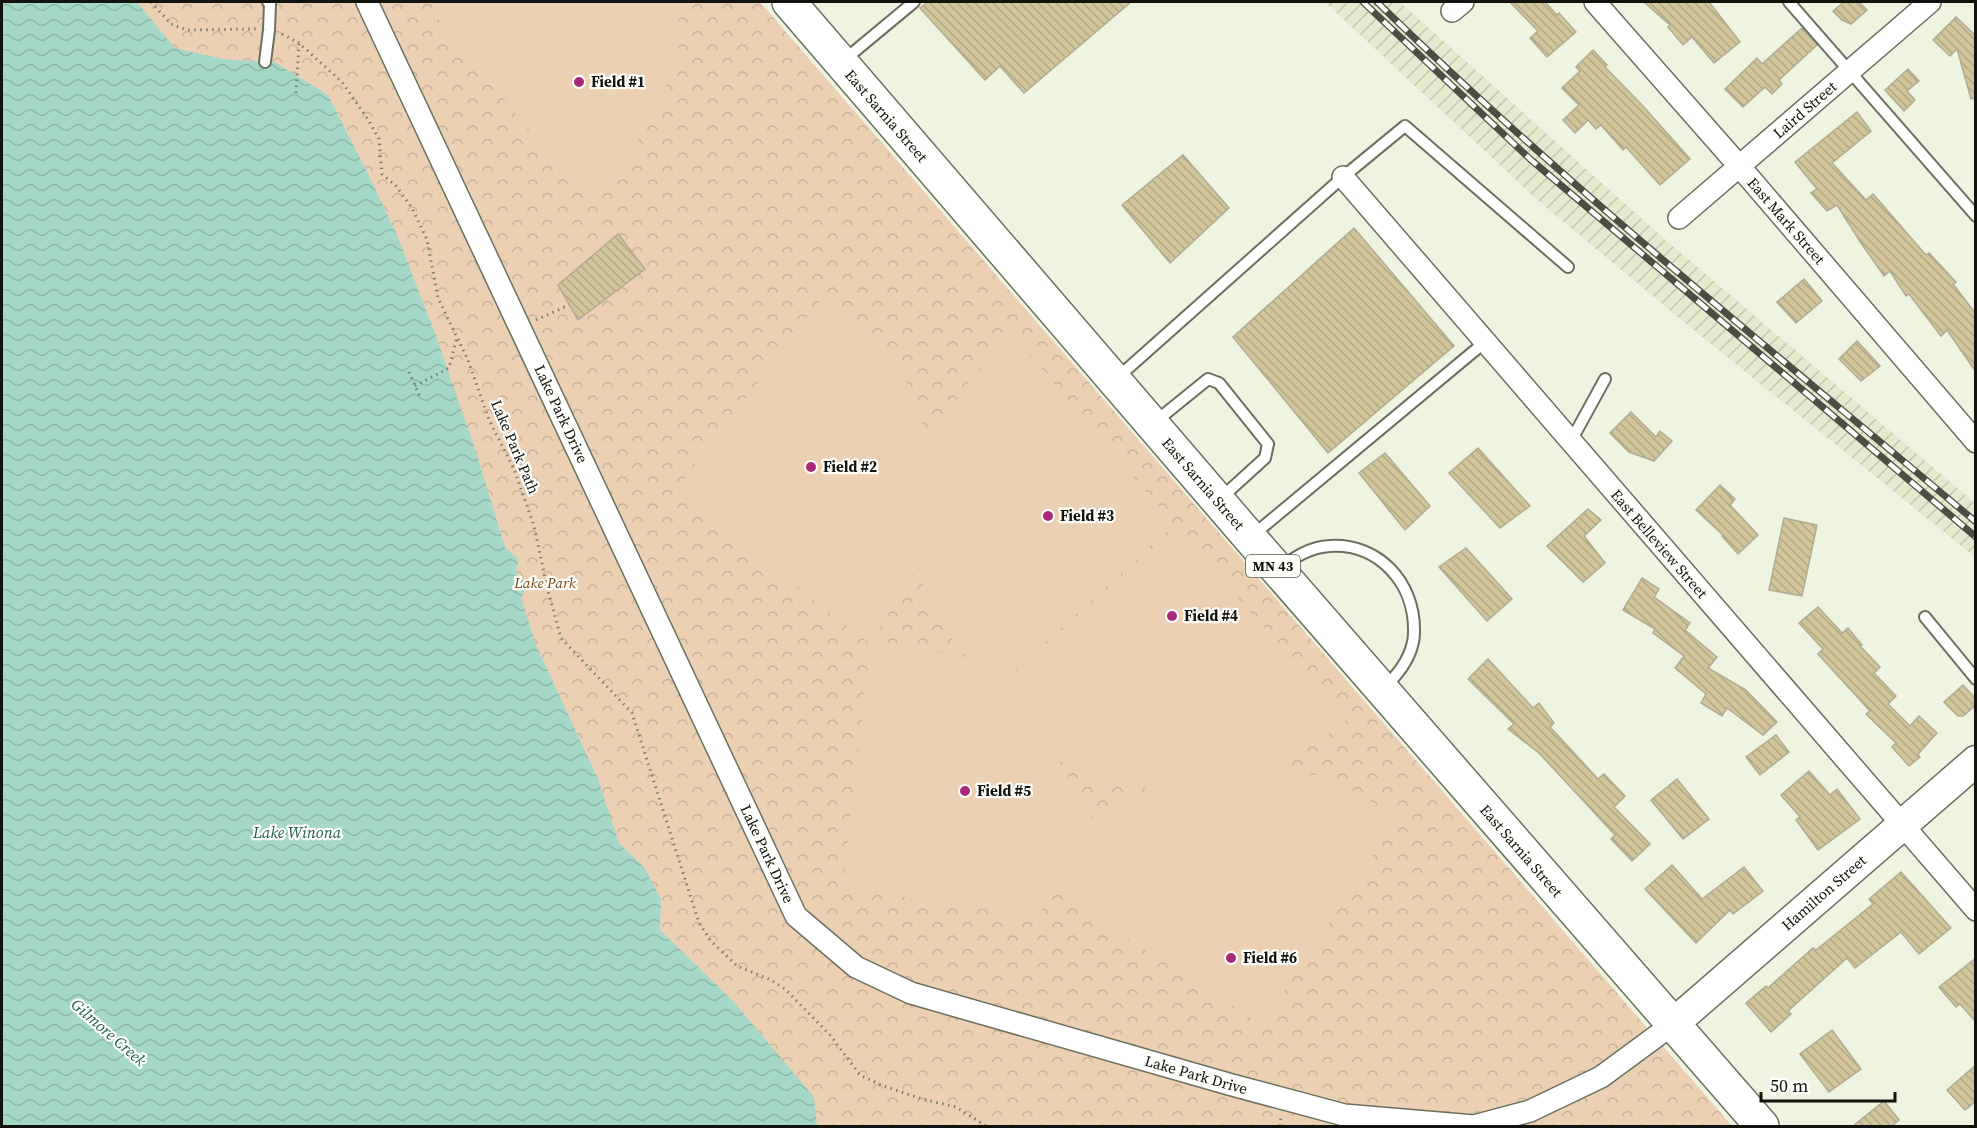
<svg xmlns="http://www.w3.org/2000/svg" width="1977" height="1128" viewBox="0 0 1977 1128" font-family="'Source Serif 4',serif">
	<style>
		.industrial { fill: url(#industrial-furrows) }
		.park { fill: url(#park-crowns) }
		.pitch { fill: #ecd0b4; fill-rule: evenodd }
		.water { fill: url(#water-waves) }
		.building { fill: url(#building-back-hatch); stroke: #b0aa97; stroke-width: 1.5 }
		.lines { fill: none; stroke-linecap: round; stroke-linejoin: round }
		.lane-casing { stroke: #6c705e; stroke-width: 14 }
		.street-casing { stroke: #6c705e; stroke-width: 24 }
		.secondary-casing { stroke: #6c705e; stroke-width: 33 }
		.primary-casing { stroke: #6c705e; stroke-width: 36 }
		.path { stroke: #797d70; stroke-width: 3; stroke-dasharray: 1.5 4.5; stroke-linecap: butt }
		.lane { stroke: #fff; stroke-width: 10 }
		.street { stroke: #fff; stroke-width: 21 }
		.secondary { stroke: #fff; stroke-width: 30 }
		.primary { stroke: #fff; stroke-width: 33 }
		.rail-casing { stroke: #4c4e44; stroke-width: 7 }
		.rail { stroke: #fefffb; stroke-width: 4.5; stroke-dasharray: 14; stroke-linecap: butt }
		.poi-dot { fill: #a82979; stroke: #fefffb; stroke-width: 2 }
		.labels { text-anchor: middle; stroke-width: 4.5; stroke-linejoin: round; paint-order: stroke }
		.shield { fill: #fefffb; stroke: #595a54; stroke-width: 1.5 }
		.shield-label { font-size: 14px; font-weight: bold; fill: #12130d }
		.poi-label { font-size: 15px; font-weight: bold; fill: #12130d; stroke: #fefffb; text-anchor: start }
		.street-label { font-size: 15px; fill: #12130d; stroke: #fefffb }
		.park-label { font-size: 15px; font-style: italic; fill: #774b16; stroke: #fefffb }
		.water-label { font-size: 16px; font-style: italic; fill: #1d5e4d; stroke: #fefffb }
	</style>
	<defs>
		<pattern id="industrial-furrows" width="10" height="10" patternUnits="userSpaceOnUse" patternTransform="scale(1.5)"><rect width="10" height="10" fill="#e3eace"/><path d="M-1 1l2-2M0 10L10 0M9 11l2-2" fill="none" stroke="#c2c8b0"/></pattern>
		<pattern id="park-crowns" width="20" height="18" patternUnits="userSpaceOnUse" patternTransform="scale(1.5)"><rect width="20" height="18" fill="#ecd0b4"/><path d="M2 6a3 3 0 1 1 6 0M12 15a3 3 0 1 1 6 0" fill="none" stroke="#c9b29a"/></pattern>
		<pattern id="water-waves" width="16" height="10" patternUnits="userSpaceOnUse" patternTransform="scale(1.5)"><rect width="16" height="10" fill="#a5d8c7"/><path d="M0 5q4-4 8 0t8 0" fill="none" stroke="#8db8aa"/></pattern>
		<pattern id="building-back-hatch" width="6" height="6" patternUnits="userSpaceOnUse" patternTransform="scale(1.5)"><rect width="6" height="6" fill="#d3c59b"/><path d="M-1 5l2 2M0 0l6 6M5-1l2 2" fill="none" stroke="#b4a884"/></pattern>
	</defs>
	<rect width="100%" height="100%" fill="#eef4df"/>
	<polygon class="industrial" points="1325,2 1400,2 1662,237 1975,503 1975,557 1685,323 1535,198"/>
	<polygon class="park" points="2,2 760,2 1732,1126 2,1126"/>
	<g class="pitch">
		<polygon points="451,2 679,2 678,55 658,108 624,164 584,197 436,16"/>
		<path d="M827 291 898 361 929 443 969 381 1013 336 1174 524 993 691 997 696 1183 536 1346 720 1323 738 1266 771 1327 776 1398 817 1262 1025 1054 891 1038 917 843 888 870 644 675 491ZM915 570 948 633 973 666 912 642 870 644ZM1059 761 1102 779 1148 789 1094 821Z"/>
	</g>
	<polygon class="water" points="2,2 137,2 175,48 223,59 265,62 273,61 328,95 372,182 397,235 435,333 477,455 505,547 519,560 516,570 519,576 528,585 521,598 536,645 598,779 619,843 644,867 661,899 660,930 732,1000 814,1097 817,1126 2,1126"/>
	<g class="building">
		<polygon points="928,2 1131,2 1024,93 1000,66 985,80 920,8"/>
		<polygon points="1510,2 1545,2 1557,15 1559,13 1576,32 1547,57 1530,38 1538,31"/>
		<polygon points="1644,2 1709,2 1740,42 1714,63 1692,37 1683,45 1668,27 1670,25"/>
		<polygon points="1844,2 1859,2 1867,10 1851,24 1842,20 1833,11"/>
		<polygon points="1956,17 1976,36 1976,98 1971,99 1957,49 1950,56 1933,40"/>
		<polygon points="1802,28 1817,45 1779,80 1782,84 1772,94 1765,87 1743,107 1725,89 1757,58 1762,64"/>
		<polygon points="1593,50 1607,65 1605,67 1642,105 1690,159 1660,185 1626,147 1623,150 1601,125 1596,129 1588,120 1575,133 1563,120 1579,105 1562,88 1580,71 1576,67"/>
		<polygon points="1908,69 1919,81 1907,91 1915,100 1904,111 1885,90"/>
		<polygon points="1857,112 1871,131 1832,163 1866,200 1873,194 1926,255 1929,253 1956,282 1953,284 1976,314 1976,372 1947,330 1941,336 1909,294 1906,296 1890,271 1884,276 1861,243 1837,205 1827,211 1811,193 1817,189 1795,162"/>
		<polygon points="1183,155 1229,208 1170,263 1122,205"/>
		<polygon points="1354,228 1454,346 1328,453 1233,337"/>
		<polygon points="618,234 645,269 578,320 558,285"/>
		<polygon points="1804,279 1822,301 1796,323 1777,302"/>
		<polygon points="1857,341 1880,366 1861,381 1839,359"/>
		<polygon points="1631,412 1656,437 1660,431 1672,441 1654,461 1629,452 1610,433"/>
		<polygon points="1478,448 1530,506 1500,528 1449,473"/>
		<polygon points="1385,453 1430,506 1405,530 1359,473"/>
		<polygon points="1720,485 1735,499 1730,505 1758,535 1738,554 1722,536 1723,535 1696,510"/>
		<polygon points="1588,509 1601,520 1584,536 1605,563 1583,582 1547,546"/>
		<polygon points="1784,518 1817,525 1802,596 1769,590"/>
		<polygon points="1466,548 1512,599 1487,621 1439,567"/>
		<polygon points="1642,578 1659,589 1654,597 1690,623 1685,630 1717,657 1708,668 1746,690 1777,722 1763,735 1727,708 1722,716 1701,703 1706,694 1675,668 1684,656 1653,633 1655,629 1623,610"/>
		<polygon points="1818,607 1842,633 1848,628 1862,645 1860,646 1880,667 1874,673 1896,696 1888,704 1910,726 1919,716 1937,733 1918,754 1920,757 1909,766 1892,747 1896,743 1866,714 1870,711 1818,654 1823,649 1799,623"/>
		<polygon points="1488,659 1533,708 1539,703 1554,723 1550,727 1598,779 1604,774 1625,796 1614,807 1650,844 1632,861 1611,839 1615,835 1539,753 1508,729 1514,724 1468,679"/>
		<polygon points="1963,685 1976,699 1976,705 1963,716 1958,716 1944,702"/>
		<polygon points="1776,735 1789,752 1760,775 1746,757"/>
		<polygon points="1809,771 1830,795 1837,789 1860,819 1818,850 1796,820 1800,817 1781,795"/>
		<polygon points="1677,779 1709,819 1683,839 1651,800"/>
		<polygon points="1672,865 1702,899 1744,867 1763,891 1733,914 1730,910 1696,943 1645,889"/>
		<polygon points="1901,872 1951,928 1919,954 1901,932 1855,968 1847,958 1788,1011 1791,1014 1771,1032 1746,1003 1766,986 1768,988 1813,948 1816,950 1873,904 1869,899"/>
		<polygon points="1976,958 1976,1022 1960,1004 1956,1007 1939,987"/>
		<polygon points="1832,1030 1861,1069 1829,1092 1800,1054"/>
		<polygon points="1976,1065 1976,1101 1965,1110 1947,1090"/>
		<polygon points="1884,1101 1899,1120 1892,1126 1853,1126"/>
	</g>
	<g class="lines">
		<g class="lane-casing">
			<g id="lane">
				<polyline points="1789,2 1976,216"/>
				<polyline points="843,61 914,2"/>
				<polyline points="265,62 269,30 270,3 268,2"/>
				<polyline points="1116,379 1343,177 1405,126 1568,267"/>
				<polyline points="1155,422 1208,379 1219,383 1268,444 1265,458 1220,499"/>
				<polyline points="1571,441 1605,379"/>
				<polyline points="1252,536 1485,342"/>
				<path d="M1280 568C1295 557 1310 547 1330 546 1378 543 1414 582 1414 629 1414 633 1414 638 1413 642 1409 661 1397 675 1384 688"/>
				<polyline points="1925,617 1976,679"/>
			</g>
		</g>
		<g class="street-casing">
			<g id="street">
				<polyline points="367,2 796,916 856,967 911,993 1232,1085 1344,1115 1474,1126 1530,1111 1601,1077 1673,1024"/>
				<polyline points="1595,2 1740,167 1976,442"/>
				<polyline points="1452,11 1463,2"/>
				<polyline points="1343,177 1976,910"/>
				<polyline points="1679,218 1930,2"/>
			</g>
		</g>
		<g class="secondary-casing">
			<polyline id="secondary" points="1673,1024 1976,761"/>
		</g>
		<g class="primary-casing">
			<polyline id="primary" points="789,2 1250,538 1762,1126"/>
		</g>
		<g class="path">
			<polyline points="151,2 171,24 187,30 256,29"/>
			<polyline points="282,34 299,43 342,82 369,121 379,139 382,174 396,186 412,208 427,240 438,298 468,360 489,420 514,469 534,526 548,591 561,638 632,713 699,923 711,941 737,966 771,980 785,989 830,1035 860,1075 881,1085 922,1099 956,1107 986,1126"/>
			<polyline points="296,93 299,44"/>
			<polyline points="536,320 569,305"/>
			<polyline points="409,372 421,399"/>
			<polyline points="415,386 449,368 457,337"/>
			<polyline points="1280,1126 1281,1117"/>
		</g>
		<use href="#lane" class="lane"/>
		<use href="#street" class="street"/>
		<use href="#secondary" class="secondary"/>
		<use href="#primary" class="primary"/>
		<g class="rail-casing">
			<g id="rail">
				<polyline points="1363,2 1530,159 1976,537"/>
				<path d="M1377 2C1566 186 1774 352 1976 522"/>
			</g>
		</g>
		<use href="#rail" class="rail"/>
	</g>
	<g class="poi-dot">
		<circle cx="579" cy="82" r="6"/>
		<circle cx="811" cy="467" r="6"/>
		<circle cx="1048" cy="516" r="6"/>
		<circle cx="1172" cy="616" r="6"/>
		<circle cx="965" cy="791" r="6"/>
		<circle cx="1231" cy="958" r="6"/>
	</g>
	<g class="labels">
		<rect class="shield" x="1246" y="555" width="54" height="22" rx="4.5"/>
		<g class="shield-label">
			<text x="1273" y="571">MN 43</text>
		</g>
		<g class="poi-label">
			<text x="591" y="87">Field #1</text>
			<text x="823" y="472">Field #2</text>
			<text x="1060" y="521">Field #3</text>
			<text x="1184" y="621">Field #4</text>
			<text x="977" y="796">Field #5</text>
			<text x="1243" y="963">Field #6</text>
		</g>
		<g class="street-label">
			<text transform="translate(1805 110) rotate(-41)" y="5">Laird Street</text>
			<text transform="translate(886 116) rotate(49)" y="5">East Sarnia Street</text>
			<text transform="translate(1786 221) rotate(49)" y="5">East Mark Street</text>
			<text transform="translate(561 414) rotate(65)" y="5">Lake Park Drive</text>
			<text transform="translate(515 447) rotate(67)" y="5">Lake Park Path</text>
			<text transform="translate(1203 484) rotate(49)" y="5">East Sarnia Street</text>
			<text transform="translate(1659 544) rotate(49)" y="5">East Belleview Street</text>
			<text transform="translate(1521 851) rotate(49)" y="5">East Sarnia Street</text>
			<text transform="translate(767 854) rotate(65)" y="5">Lake Park Drive</text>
			<text transform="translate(1824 893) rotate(-41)" y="5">Hamilton Street</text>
			<text transform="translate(1196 1075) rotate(16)" y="5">Lake Park Drive</text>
		</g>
		<g class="park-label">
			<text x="545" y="588">Lake Park</text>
		</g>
		<g class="water-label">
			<text x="297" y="838">Lake Winona</text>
			<text transform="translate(109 1032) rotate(41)" y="6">Gilmore Creek</text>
		</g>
	</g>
	<rect width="1977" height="1128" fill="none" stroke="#12130d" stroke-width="6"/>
	<path d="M1761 1092v9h134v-9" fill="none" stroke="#12130d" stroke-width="3"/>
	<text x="1770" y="1092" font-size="18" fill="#12130d" stroke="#fefffb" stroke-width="4.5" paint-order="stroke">50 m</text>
</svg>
